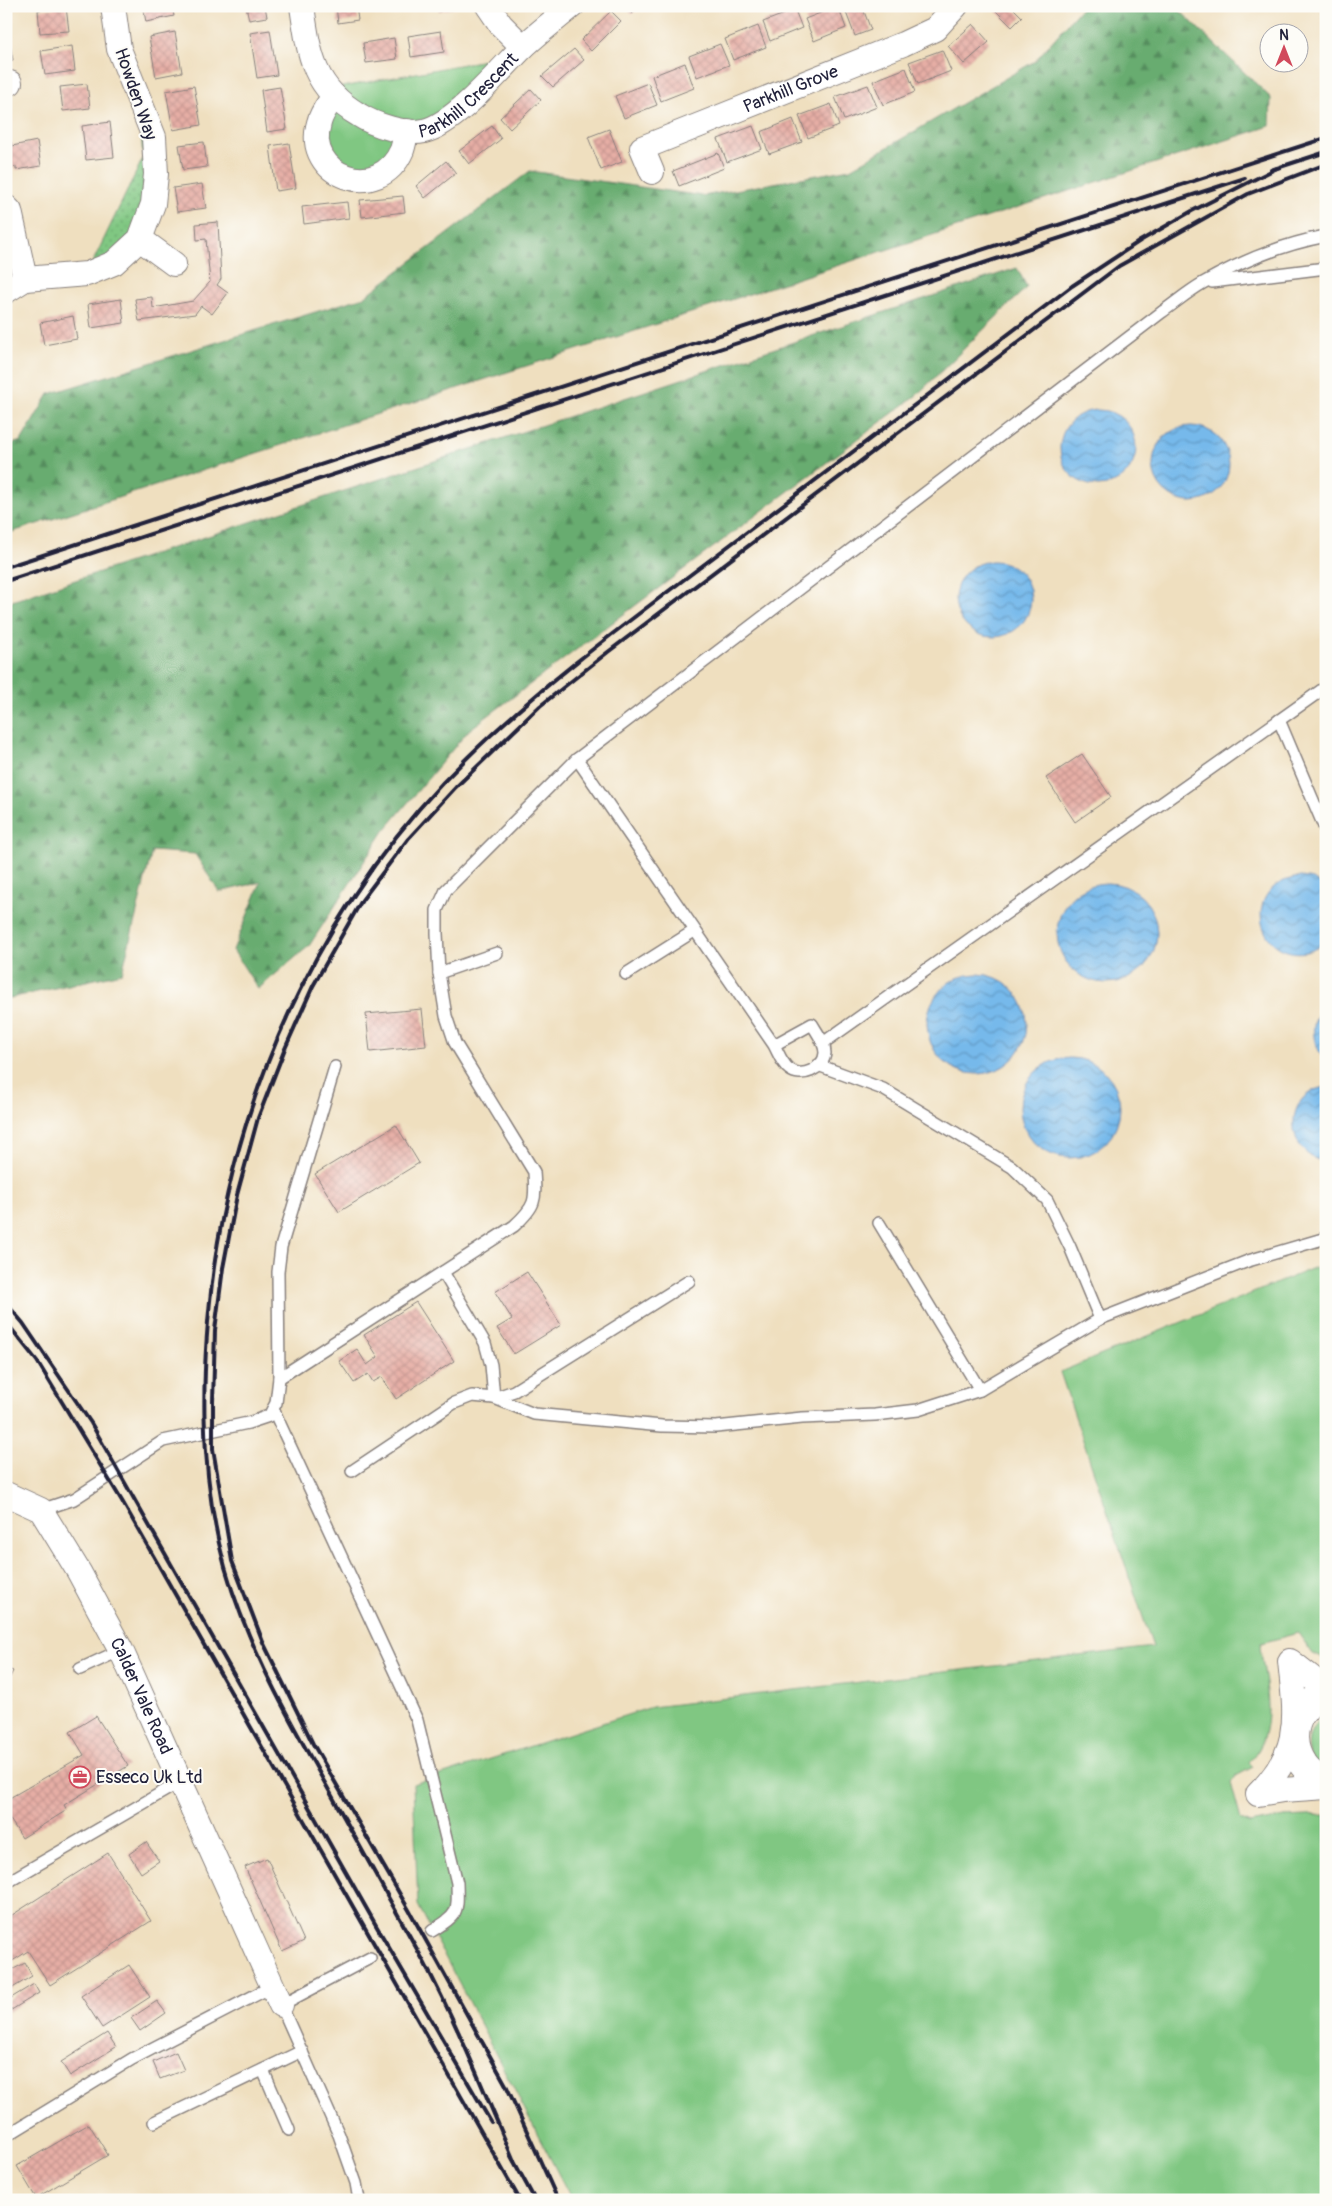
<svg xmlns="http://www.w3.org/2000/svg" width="1332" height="2206" viewBox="0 0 1332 2206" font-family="Pangolin,sans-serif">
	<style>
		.green { fill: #80c782; stroke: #51745e }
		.forest { fill: url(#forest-firs); stroke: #456756 }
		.garden { fill: url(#garden-dots); stroke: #51745e }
		.water { fill: url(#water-waves); stroke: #4c6e93 }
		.building { fill: url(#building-cross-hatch) }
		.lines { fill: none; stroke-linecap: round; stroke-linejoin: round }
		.service-casing { stroke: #88807d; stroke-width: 14 }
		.minor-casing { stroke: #88807d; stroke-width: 26 }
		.primary-casing { stroke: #88807d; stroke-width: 30 }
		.service { stroke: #fff; stroke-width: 11 }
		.minor { stroke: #fff; stroke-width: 24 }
		.primary { stroke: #fff; stroke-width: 28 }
		.rail { stroke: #22223b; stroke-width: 4 }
		.labels { text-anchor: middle; stroke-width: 4; stroke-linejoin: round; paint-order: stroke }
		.street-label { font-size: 18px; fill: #22223b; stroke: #fdfcf7 }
		.poi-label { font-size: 18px; fill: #22223b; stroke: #fdfcf7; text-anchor: start }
	</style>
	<defs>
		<pattern id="forest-firs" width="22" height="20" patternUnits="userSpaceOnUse" patternTransform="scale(1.25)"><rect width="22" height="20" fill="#68ac70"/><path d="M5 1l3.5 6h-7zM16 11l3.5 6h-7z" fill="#558c5d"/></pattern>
		<pattern id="garden-dots" width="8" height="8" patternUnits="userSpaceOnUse" patternTransform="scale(1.25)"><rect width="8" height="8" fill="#80c782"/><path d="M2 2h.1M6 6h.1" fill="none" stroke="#68a16c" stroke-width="1.8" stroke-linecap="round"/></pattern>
		<pattern id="water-waves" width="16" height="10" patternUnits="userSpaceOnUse" patternTransform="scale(1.25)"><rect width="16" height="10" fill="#76b9eb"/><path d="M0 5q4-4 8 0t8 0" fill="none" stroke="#6096c0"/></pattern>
		<pattern id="building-cross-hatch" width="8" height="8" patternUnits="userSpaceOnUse" patternTransform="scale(1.25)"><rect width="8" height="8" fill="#e6aea5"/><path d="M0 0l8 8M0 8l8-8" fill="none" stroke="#c5958f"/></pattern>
	</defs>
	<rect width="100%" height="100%" fill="#fdfcf7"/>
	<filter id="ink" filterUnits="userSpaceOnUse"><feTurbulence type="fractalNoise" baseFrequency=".02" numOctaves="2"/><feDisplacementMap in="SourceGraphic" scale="10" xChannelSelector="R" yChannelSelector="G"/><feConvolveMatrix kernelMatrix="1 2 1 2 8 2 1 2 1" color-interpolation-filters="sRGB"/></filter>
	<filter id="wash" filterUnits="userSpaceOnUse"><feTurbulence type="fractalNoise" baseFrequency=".0096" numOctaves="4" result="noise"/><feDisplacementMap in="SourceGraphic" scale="20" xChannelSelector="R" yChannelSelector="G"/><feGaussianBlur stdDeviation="1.12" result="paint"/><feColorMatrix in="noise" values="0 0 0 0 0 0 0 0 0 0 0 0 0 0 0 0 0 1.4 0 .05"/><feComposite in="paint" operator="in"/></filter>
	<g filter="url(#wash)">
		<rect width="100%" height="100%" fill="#efdfbf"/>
		<g class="green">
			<polygon points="517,54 402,150 346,179 318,125 326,90"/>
			<path d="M1326 1263V1660L1313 1654 1298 1633 1261 1643 1260 1647C1266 1684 1279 1733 1249 1762L1253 1767 1236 1776 1231 1783 1241 1820 1251 1824 1285 1817 1326 1815V2200H572L418 1905 413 1784 652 1707 1153 1647 1060 1372Z"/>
			<path d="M1326 1716V1772C1322 1769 1316 1765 1313 1761 1303 1746 1310 1723 1326 1716Z"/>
		</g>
		<g class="forest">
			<polygon points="1083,6 1175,6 1271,98 1270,126 6,534 6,446 21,441 49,394 364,297 530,171 703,196 850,169 1035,61"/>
			<polygon points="1017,268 1027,287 917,395 469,730 384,831 309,946 258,989 233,950 261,882 219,892 195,854 152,851 122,973 6,999 6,603"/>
		</g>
		<polygon class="garden" points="139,102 154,137 140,239 87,274 143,158"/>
		<g class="water">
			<circle cx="1098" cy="448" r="38"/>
			<circle cx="1191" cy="464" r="38"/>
			<circle cx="993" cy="599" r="38"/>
			<path d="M1301 877 1313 879 1326 888V941C1321 947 1313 950 1306 952 1256 961 1239 883 1301 877Z"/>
			<circle cx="1107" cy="933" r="50"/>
			<circle cx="977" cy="1024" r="50"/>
			<path d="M1326 1003V1060C1310 1044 1309 1020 1326 1003Z"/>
			<circle cx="1070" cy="1108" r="50"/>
			<path d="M1326 1087V1162C1283 1155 1283 1092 1326 1087Z"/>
		</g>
		<g id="blocks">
			<g class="building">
				<polygon points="143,6 172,6 174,16 146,22"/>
				<polygon points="246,6 265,6 267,17 249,20"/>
				<polygon points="336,6 356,6 358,20 338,23"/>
				<polygon points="438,6 458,6 458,7 439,11"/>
				<polygon points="625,6 640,6 632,14"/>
				<polygon points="838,6 846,28 814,41 805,19"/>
				<polygon points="855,6 862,6 871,30 855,36 845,10"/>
				<polygon points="1001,6 1011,6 1022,17 1012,27 996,11"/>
				<polygon points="66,7 69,31 40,33 38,10"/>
				<polygon points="795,10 802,28 770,41 763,22"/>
				<polygon points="611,11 621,21 591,51 581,40"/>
				<polygon points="973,24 989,42 964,64 948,46"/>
				<polygon points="758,26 766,47 733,60 725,39"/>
				<polygon points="270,30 277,75 257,78 250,33"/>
				<polygon points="441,31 444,52 411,57 408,36"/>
				<polygon points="175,32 182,72 156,77 149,37"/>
				<polygon points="6,34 8,34 13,60 6,62"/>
				<polygon points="394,38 397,59 366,63 363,43"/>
				<polygon points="720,44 729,65 697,77 689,56"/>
				<polygon points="72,46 75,71 45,75 41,51"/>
				<polygon points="574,49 584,60 553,87 542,76"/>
				<polygon points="942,50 951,71 918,84 909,62"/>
				<polygon points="685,63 694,88 661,101 652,76"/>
				<polygon points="906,68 915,92 883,105 873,81"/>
				<polygon points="648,83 657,105 624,118 615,96"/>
				<polygon points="87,84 90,108 63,111 60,87"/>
				<polygon points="868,85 877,107 844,120 835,97"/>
				<polygon points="194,86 201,125 173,130 166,91"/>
				<polygon points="280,87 287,129 267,132 261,90"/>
				<polygon points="531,89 541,100 510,129 500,118"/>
				<polygon points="831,104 839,126 808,138 799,116"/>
				<polygon points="793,119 802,142 769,154 761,132"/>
				<polygon points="110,122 114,157 86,160 82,126"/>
				<polygon points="492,126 501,139 469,164 459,151"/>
				<polygon points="753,126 762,149 727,162 718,139"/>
				<polygon points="609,129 622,162 601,170 588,137"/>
				<polygon points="37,141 41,166 16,170 16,167 6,169 6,143 11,142 12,146"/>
				<polygon points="204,142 207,167 183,170 179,145"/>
				<polygon points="289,143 296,188 276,191 270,146"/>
				<polygon points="718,153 724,168 679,186 673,171"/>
				<polygon points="446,161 456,173 425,198 416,186"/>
				<polygon points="202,184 206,208 177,212 173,188"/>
				<polygon points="403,196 405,212 362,217 360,200"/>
				<polygon points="347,202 349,218 304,224 302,207"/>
				<polygon points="218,222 221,279 217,285 228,293 212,314 201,306 195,314 139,321 135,299 152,297 153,308 193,301 210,282 206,239 197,240 196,224"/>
				<polygon points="121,299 124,323 91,328 88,304"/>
				<polygon points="73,316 77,339 44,345 40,323"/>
				<polygon points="1082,754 1111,797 1075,822 1046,778"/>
				<polygon points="422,1009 426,1046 370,1052 366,1014"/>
				<polygon points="396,1125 419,1163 339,1212 315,1174"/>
				<polygon points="527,1272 561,1325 514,1354 497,1328 512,1319 495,1292"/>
				<polygon points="416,1302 454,1361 396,1399 382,1377 373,1382 368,1374 354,1383 339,1361 357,1349 367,1365 378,1357 364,1335"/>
				<polygon points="6,1668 13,1671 6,1685"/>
				<polygon points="96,1716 128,1766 64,1805 67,1810 22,1838 6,1813 6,1800 84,1755 70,1732"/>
				<polygon points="146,1842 159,1861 141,1873 129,1854"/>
				<polygon points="108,1853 151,1921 50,1985 28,1951 6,1965 6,1919"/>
				<polygon points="267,1858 304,1941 282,1951 245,1867"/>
				<polygon points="25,1963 32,1976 6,1992 6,1973"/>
				<polygon points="129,1965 150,1997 102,2028 81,1996"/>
				<polygon points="34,1984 39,1993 8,2012 6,2001"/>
				<polygon points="157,2001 166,2013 140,2031 131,2018"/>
				<polygon points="107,2033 116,2047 70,2076 61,2062"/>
				<polygon points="176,2052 184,2070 160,2079 153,2062"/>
				<polygon points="89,2124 108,2155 36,2198 17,2166"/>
				<polygon points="308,2196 309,2200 297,2200 297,2199"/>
			</g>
		</g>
	</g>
	<g filter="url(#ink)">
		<use href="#blocks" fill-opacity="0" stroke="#88807d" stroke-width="1"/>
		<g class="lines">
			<g class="service-casing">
				<g id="service">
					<polyline points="1212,282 1326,268"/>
					<polyline points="1279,720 1326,831"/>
					<path d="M577 759 774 1045 812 1024C817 1033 825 1042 825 1053 824 1069 801 1079 789 1069 782 1064 778 1052 774 1045"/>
					<polyline points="439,973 497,953"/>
					<polyline points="626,974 694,931"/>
					<polyline points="823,1043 1326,687"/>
					<polyline points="818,1065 883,1089 1012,1167 1047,1200 1070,1247 1100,1319"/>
					<polyline points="879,1223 980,1390"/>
					<polyline points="443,1272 485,1343 491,1365 494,1398 514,1391 689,1281"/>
					<path d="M279 1378 514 1226C536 1206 536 1201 534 1172L455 1043 446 1016 439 973 437 933V910L446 890 577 759 1162 312C1176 302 1189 291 1203 283 1240 262 1284 244 1326 236"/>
					<path d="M273 1409 417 1720 457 1883C458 1914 458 1914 432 1931"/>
					<polyline points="352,1471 454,1403 472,1396 494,1398 534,1414 662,1426 716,1427 802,1418 875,1415 918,1410 980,1390 1100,1319 1248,1261 1326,1238"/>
					<polyline points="41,1510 74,1499 163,1441 248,1423 269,1416 276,1403 279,1378 278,1272 281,1247 335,1067"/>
					<polyline points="80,1669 121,1650"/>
					<polyline points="6,1883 180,1782"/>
					<polyline points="263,2070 289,2130"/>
					<polyline points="154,2122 302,2051"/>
					<polyline points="6,2136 132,2059 273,1986"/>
					<polyline points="359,2200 356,2183 339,2135 281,2005 370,1958"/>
				</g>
			</g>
			<g class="minor-casing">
				<g id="minor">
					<path id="s1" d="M302 6C309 55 313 88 359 115 374 125 406 135 424 131 455 124 499 71 522 48 538 33 555 20 572 6"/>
					<polyline points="488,6 501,25 523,47"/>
					<polyline points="6,84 10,83"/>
					<path d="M334 96C328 105 321 113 319 123 303 176 379 204 402 150 404 144 405 137 407 131"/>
					<path id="s2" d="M652 172 642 148 903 44 935 29 956 6"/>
					<polyline points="6,207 10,211 25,279"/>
					<polyline points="140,239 174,264"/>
					<polyline points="6,291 25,279 87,274 114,263 140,239 153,204 156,174 154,137 119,49 113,6"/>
					<path id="s3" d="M6 1494 41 1510 79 1572 121 1650 281 2005"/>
					<path d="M1326 1689 1290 1661C1296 1719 1302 1750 1258 1794L1283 1790 1326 1787"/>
				</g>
			</g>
			<g class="primary-casing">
				<path id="primary" d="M1326 1694C1282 1711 1285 1765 1326 1783"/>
			</g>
			<use href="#service" class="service"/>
			<use href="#minor" class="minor"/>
			<use href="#primary" class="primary"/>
			<g class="rail">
				<polyline points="1271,170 1326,152"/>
				<polyline points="6,567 1326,138"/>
				<polyline points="6,581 1245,178"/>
				<polyline points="6,1303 23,1323 91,1423 377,1927 491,2122"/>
				<polyline points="6,1322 37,1361 122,1501 520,2200"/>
				<polyline points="511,2156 535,2200"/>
				<path d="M514 2161C485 2094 458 2025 423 1960 388 1896 352 1832 316 1767 280 1703 245 1638 225 1567 198 1470 201 1366 214 1267 241 1077 330 891 468 757 551 676 647 608 739 538 851 454 962 370 1072 286L1140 241 1192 211 1277 168"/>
				<polyline points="558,2200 506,2085 409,1910 313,1744 263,1642 232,1561 213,1449 213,1402 215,1330 223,1268 237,1195 258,1118 284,1051 313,986 362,900 408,839 456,787 540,706 608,652 1119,266 1248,194 1326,164"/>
			</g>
		</g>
	</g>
	<defs>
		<g id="office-ring" transform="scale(1.125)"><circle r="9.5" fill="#fdfcf7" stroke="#d1495b" stroke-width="1.5"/><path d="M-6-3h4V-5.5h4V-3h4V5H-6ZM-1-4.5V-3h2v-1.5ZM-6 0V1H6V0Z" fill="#d1495b"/></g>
	</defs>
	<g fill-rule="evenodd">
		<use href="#office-ring" x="80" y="1777"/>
	</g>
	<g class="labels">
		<g class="street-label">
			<text dy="6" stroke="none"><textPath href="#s2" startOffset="186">Parkhill Grove</textPath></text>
			<text dy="6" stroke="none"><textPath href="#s1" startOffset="254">Parkhill Crescent</textPath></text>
			<text transform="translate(136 94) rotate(71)" y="6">Howden Way</text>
			<text dy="6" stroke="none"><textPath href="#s3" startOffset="250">Calder Vale Road</textPath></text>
		</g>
		<g class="poi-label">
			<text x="96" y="1783">Esseco Uk Ltd</text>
		</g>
	</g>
	<rect width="1332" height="2206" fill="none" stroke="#fdfcf7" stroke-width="25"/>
	<g transform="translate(1284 48)"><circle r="24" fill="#fdfcf7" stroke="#a5a5ac"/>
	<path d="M0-4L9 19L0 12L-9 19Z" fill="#d1495b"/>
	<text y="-8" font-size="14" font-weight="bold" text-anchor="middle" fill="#22223b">N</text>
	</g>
</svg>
